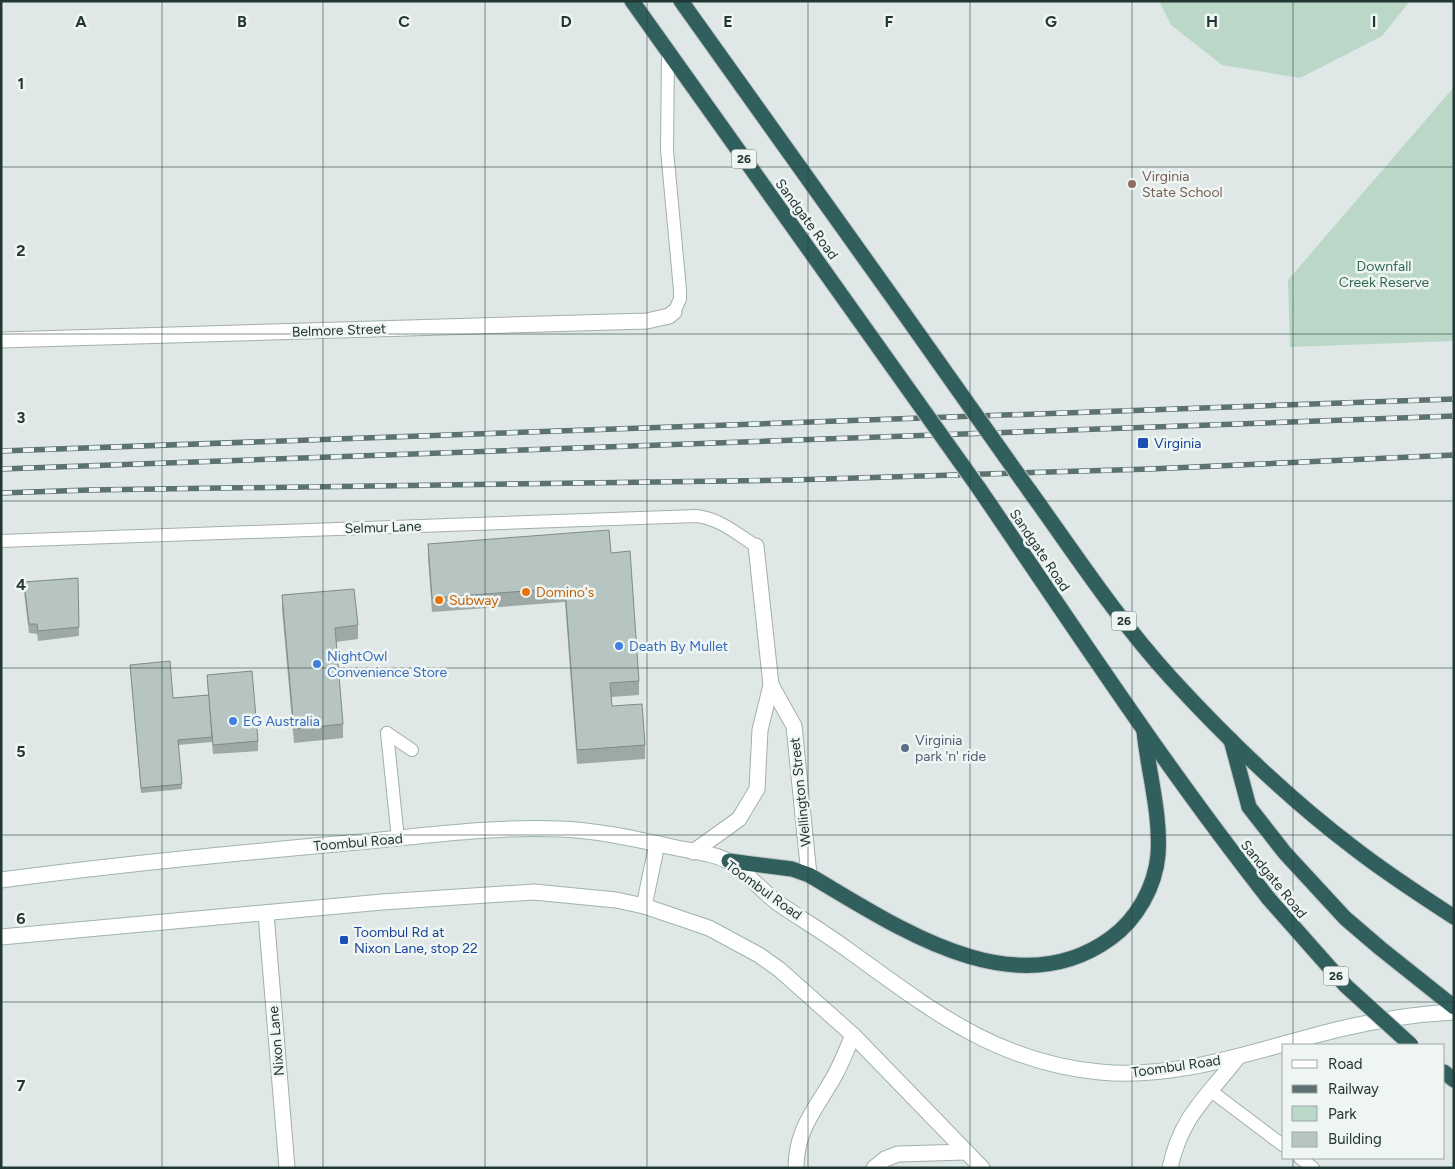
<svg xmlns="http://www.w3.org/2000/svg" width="1455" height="1169" viewBox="0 0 1455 1169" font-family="Figtree,sans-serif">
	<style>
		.green { fill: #bad7c7 }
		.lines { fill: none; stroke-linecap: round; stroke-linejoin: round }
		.lane-casing { stroke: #a3afad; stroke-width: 14 }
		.street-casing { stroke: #a3afad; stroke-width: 17 }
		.secondary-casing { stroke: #9fb3af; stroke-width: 17 }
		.highway-casing { stroke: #bdc3c2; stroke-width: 17 }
		.lane { stroke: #fff; stroke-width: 12 }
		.street { stroke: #fff; stroke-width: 15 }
		.secondary { stroke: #fff; stroke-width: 15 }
		.highway { stroke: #315f5d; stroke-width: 15 }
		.rail-casing { stroke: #5c7270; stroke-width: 5.5 }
		.rail { stroke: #eff5f3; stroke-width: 4; stroke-dasharray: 11; stroke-linecap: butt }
		.highway-bridge-casing { stroke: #bdc3c2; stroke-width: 17; stroke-linecap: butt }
		.highway-bridge { stroke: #315f5d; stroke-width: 15 }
		.wall { fill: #9da9a7 }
		.building { fill: #b7c5c2; stroke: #808a88 }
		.grid { fill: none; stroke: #223634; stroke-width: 1; stroke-opacity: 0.55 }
		.education-dot { fill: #8d6e63; stroke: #eff5f3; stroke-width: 2 }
		.transit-dot { fill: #1a4fb4; stroke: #eff5f3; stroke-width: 2 }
		.food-dot { fill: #e8710a; stroke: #eff5f3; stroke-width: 2 }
		.shop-dot { fill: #3f7fe0; stroke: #eff5f3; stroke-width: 2 }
		.service-dot { fill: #5c6f8a; stroke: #eff5f3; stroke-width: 2 }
		.labels { text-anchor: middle; stroke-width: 5; stroke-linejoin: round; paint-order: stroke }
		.shield { fill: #eff5f3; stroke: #606f6d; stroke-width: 1 }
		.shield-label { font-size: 12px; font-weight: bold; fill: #223634 }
		.education-label { font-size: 14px; fill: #785e54; stroke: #eff5f3; text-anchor: start }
		.street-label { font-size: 14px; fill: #223634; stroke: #eff5f3 }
		.park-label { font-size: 14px; fill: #316850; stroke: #eff5f3 }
		.transit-label { font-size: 14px; fill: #164399; stroke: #eff5f3; text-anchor: start }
		.food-label { font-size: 14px; fill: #c56008; stroke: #eff5f3; text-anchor: start }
		.shop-label { font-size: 14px; fill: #366cbe; stroke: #eff5f3; text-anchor: start }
		.service-label { font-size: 14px; fill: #4e5e75; stroke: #eff5f3; text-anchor: start }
		.grid-label { font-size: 16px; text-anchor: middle; font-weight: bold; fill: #223634; stroke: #eff5f3; stroke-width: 5; stroke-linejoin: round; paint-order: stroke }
	</style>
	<rect width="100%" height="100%" fill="#dfe8e6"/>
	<g class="green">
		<polygon points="1159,1 1410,1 1382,36 1300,78 1222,65 1171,25"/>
		<polygon points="1454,87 1454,341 1290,347 1288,280"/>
	</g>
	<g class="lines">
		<g class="lane-casing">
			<g id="lane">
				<polyline points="668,52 667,150 680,290 680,299 674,312"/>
				<path d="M1 541 696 516C719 518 737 534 756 546"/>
				<polyline points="387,733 398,839"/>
				<polyline points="387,733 412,750"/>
				<polyline points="1211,1091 1284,1146"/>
				<polyline points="1300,1158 1313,1168"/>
			</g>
		</g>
		<g class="street-casing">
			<g id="street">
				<polyline points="1,340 647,321 669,316 674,312"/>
				<polyline points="771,685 794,726 809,875"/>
				<polyline points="693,852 739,819 757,789 760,730 771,685 756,546"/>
				<polyline points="266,914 287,1168"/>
				<path d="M796 1168C796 1128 817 1108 835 1075 842 1062 847 1049 853 1035"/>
				<polyline points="874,1168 885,1159 898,1154 966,1152"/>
			</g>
		</g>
		<g class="secondary-casing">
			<g id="secondary">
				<path d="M1 880C113 865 225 854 337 844 411 838 485 826 559 829 597 830 635 839 672 847 690 851 716 853 731 863 748 874 762 891 778 903 801 919 825 933 848 950 930 1009 995 1062 1100 1072 1182 1080 1261 1048 1340 1029 1378 1020 1415 1014 1454 1012"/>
				<polyline points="644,906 657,844"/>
				<polyline points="1,937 382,902 534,892 616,900 644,906 709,928 759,955 780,970 853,1035 982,1168"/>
				<path d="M1170 1168C1181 1116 1207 1097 1238 1057"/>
			</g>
		</g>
		<g class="highway-casing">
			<g id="highway">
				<polyline points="632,1 857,317"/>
				<polyline points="681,1 898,305"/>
				<path d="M978 487C1073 626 1165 767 1269 899"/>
				<path d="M1029 490C1075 554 1118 620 1171 678 1227 739 1288 798 1354 848 1386 873 1420 895 1454 917"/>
				<polyline points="1231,740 1249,807 1285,853 1345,918 1380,948 1454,1007"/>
				<path d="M729 861 792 869 809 875C896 926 1014 1009 1111 938 1137 919 1155 887 1158 855 1161 814 1148 771 1144 731"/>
				<polyline points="1444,1072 1454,1080"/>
			</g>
		</g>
		<use href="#lane" class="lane"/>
		<use href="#street" class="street"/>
		<use href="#secondary" class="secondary"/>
		<use href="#highway" class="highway"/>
		<g class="rail-casing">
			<g id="rail">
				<polyline points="1,451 1454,399"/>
				<polyline points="1,469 1454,416"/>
				<polyline points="1,493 89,490 792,480 1150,469 1454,455"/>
			</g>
		</g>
		<use href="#rail" class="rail"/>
		<g class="highway-bridge-casing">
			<g id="highway-bridge">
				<polyline points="898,305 1029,490"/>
				<polyline points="857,317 978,487"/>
				<polyline points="1269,899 1346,986 1411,1045"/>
			</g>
		</g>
		<use href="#highway-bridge" class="highway-bridge"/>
	</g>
	<g class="wall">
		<polygon points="428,544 611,553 639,681 639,695 611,697 612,706 645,745 645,759 577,764 565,602 432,612 428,558"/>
		<polygon points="78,578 79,636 38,641 37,634 29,633 24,592 24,582"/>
		<polygon points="282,595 358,625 358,639 336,642 343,724 343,738 294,743 282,609"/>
		<polygon points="130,665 173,698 208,695 207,675 258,741 258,751 213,754 212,742 178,745 182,789 141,793"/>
	</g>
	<g class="building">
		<polygon points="609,530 611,553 630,551 639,681 610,683 612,706 642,704 645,745 577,750 565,588 432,598 428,544"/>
		<polygon points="78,578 79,627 38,631 37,624 29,624 24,582"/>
		<polygon points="354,589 358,625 335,628 343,724 294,729 282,595"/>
		<polygon points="170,661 173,698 209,695 212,737 178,740 182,784 141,788 130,665"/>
		<polygon points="252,671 258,741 213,745 207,675"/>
	</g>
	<path class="grid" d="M162 1V1168M323 1V1168M485 1V1168M647 1V1168M808 1V1168M970 1V1168M1132 1V1168M1293 1V1045M1 167H1454M1 334H1454M1 501H1454M1 668H1454M1 835H1454M1 1002H1454M1293 1158V1168"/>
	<circle class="education-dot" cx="1132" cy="184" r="5"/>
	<g class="transit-dot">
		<rect x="1137" y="437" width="12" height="12" rx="2.5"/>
		<rect x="339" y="935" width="10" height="10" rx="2.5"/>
	</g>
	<g class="food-dot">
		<circle cx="526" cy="592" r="5"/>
		<circle cx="439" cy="600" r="5"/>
	</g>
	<g class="shop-dot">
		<circle cx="619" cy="646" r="5"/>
		<circle cx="317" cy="664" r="5"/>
		<circle cx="233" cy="721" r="5"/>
	</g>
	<circle class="service-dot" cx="905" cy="748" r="5"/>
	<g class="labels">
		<g class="shield">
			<rect x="731.5" y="149.5" width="25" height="19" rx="4"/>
			<rect x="1111.5" y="611.5" width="25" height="19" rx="4"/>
			<rect x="1323.5" y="966.5" width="25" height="19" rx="4"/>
		</g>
		<g class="shield-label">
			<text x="744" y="163">26</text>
			<text x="1124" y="625">26</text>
			<text x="1336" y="980">26</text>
		</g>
		<g class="education-label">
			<text x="1142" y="181">Virginia<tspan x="1142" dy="16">State School</tspan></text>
		</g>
		<g class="street-label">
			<text transform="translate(807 219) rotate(54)" y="5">Sandgate Road</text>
			<text transform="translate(339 330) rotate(-2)" y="5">Belmore Street</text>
			<text transform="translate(383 527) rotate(-2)" y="5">Selmur Lane</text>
			<text transform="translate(1040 550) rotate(56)" y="5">Sandgate Road</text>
			<text transform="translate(800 792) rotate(-96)" y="5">Wellington Street</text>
			<text transform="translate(358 842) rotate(-5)" y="5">Toombul Road</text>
			<text transform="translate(1274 879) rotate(51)" y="5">Sandgate Road</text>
			<text transform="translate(764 890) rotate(36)" y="5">Toombul Road</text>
			<text transform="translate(276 1041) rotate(-95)" y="5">Nixon Lane</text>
			<text transform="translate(1176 1066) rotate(-8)" y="5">Toombul Road</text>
		</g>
		<g class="park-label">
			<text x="1384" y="271">Downfall<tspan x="1384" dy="16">Creek Reserve</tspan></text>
		</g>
		<g class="transit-label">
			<text x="1154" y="448">Virginia</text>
			<text x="354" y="937">Toombul Rd at<tspan x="354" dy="16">Nixon Lane, stop 22</tspan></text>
		</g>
		<g class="food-label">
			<text x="536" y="597">Domino's</text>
			<text x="449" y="605">Subway</text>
		</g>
		<g class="shop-label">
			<text x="629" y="651">Death By Mullet</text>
			<text x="327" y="661">NightOwl<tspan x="327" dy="16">Convenience Store</tspan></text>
			<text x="243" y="726">EG Australia</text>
		</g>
		<g class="service-label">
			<text x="915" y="745">Virginia<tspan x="915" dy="16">park 'n' ride</tspan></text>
		</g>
	</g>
	<g class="grid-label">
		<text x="81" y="27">A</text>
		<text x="242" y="27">B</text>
		<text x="404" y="27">C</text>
		<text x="566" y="27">D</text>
		<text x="728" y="27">E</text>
		<text x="889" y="27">F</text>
		<text x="1051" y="27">G</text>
		<text x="1212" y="27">H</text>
		<text x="1374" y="27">I</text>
		<text x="21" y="89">1</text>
		<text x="21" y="256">2</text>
		<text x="21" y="423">3</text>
		<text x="21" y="590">4</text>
		<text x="21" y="757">5</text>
		<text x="21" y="924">6</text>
		<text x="21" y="1091">7</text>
	</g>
	<rect width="1455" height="1169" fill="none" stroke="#223634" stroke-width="5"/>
	<rect x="1282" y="1044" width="162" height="115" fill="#eff5f3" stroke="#9da9a7"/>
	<rect x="1292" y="1060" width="25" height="8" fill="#ffffff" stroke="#9da9a7"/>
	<text x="1328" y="1069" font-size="15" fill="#223634">Road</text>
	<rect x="1292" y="1085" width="25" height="8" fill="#5c7270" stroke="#9da9a7"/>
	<text x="1328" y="1094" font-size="15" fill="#223634">Railway</text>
	<rect x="1292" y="1106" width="25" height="15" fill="#bad7c7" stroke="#9da9a7"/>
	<text x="1328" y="1119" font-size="15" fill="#223634">Park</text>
	<rect x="1292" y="1132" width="25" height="15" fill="#b7c5c2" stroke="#9da9a7"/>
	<text x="1328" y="1144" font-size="15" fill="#223634">Building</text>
</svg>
